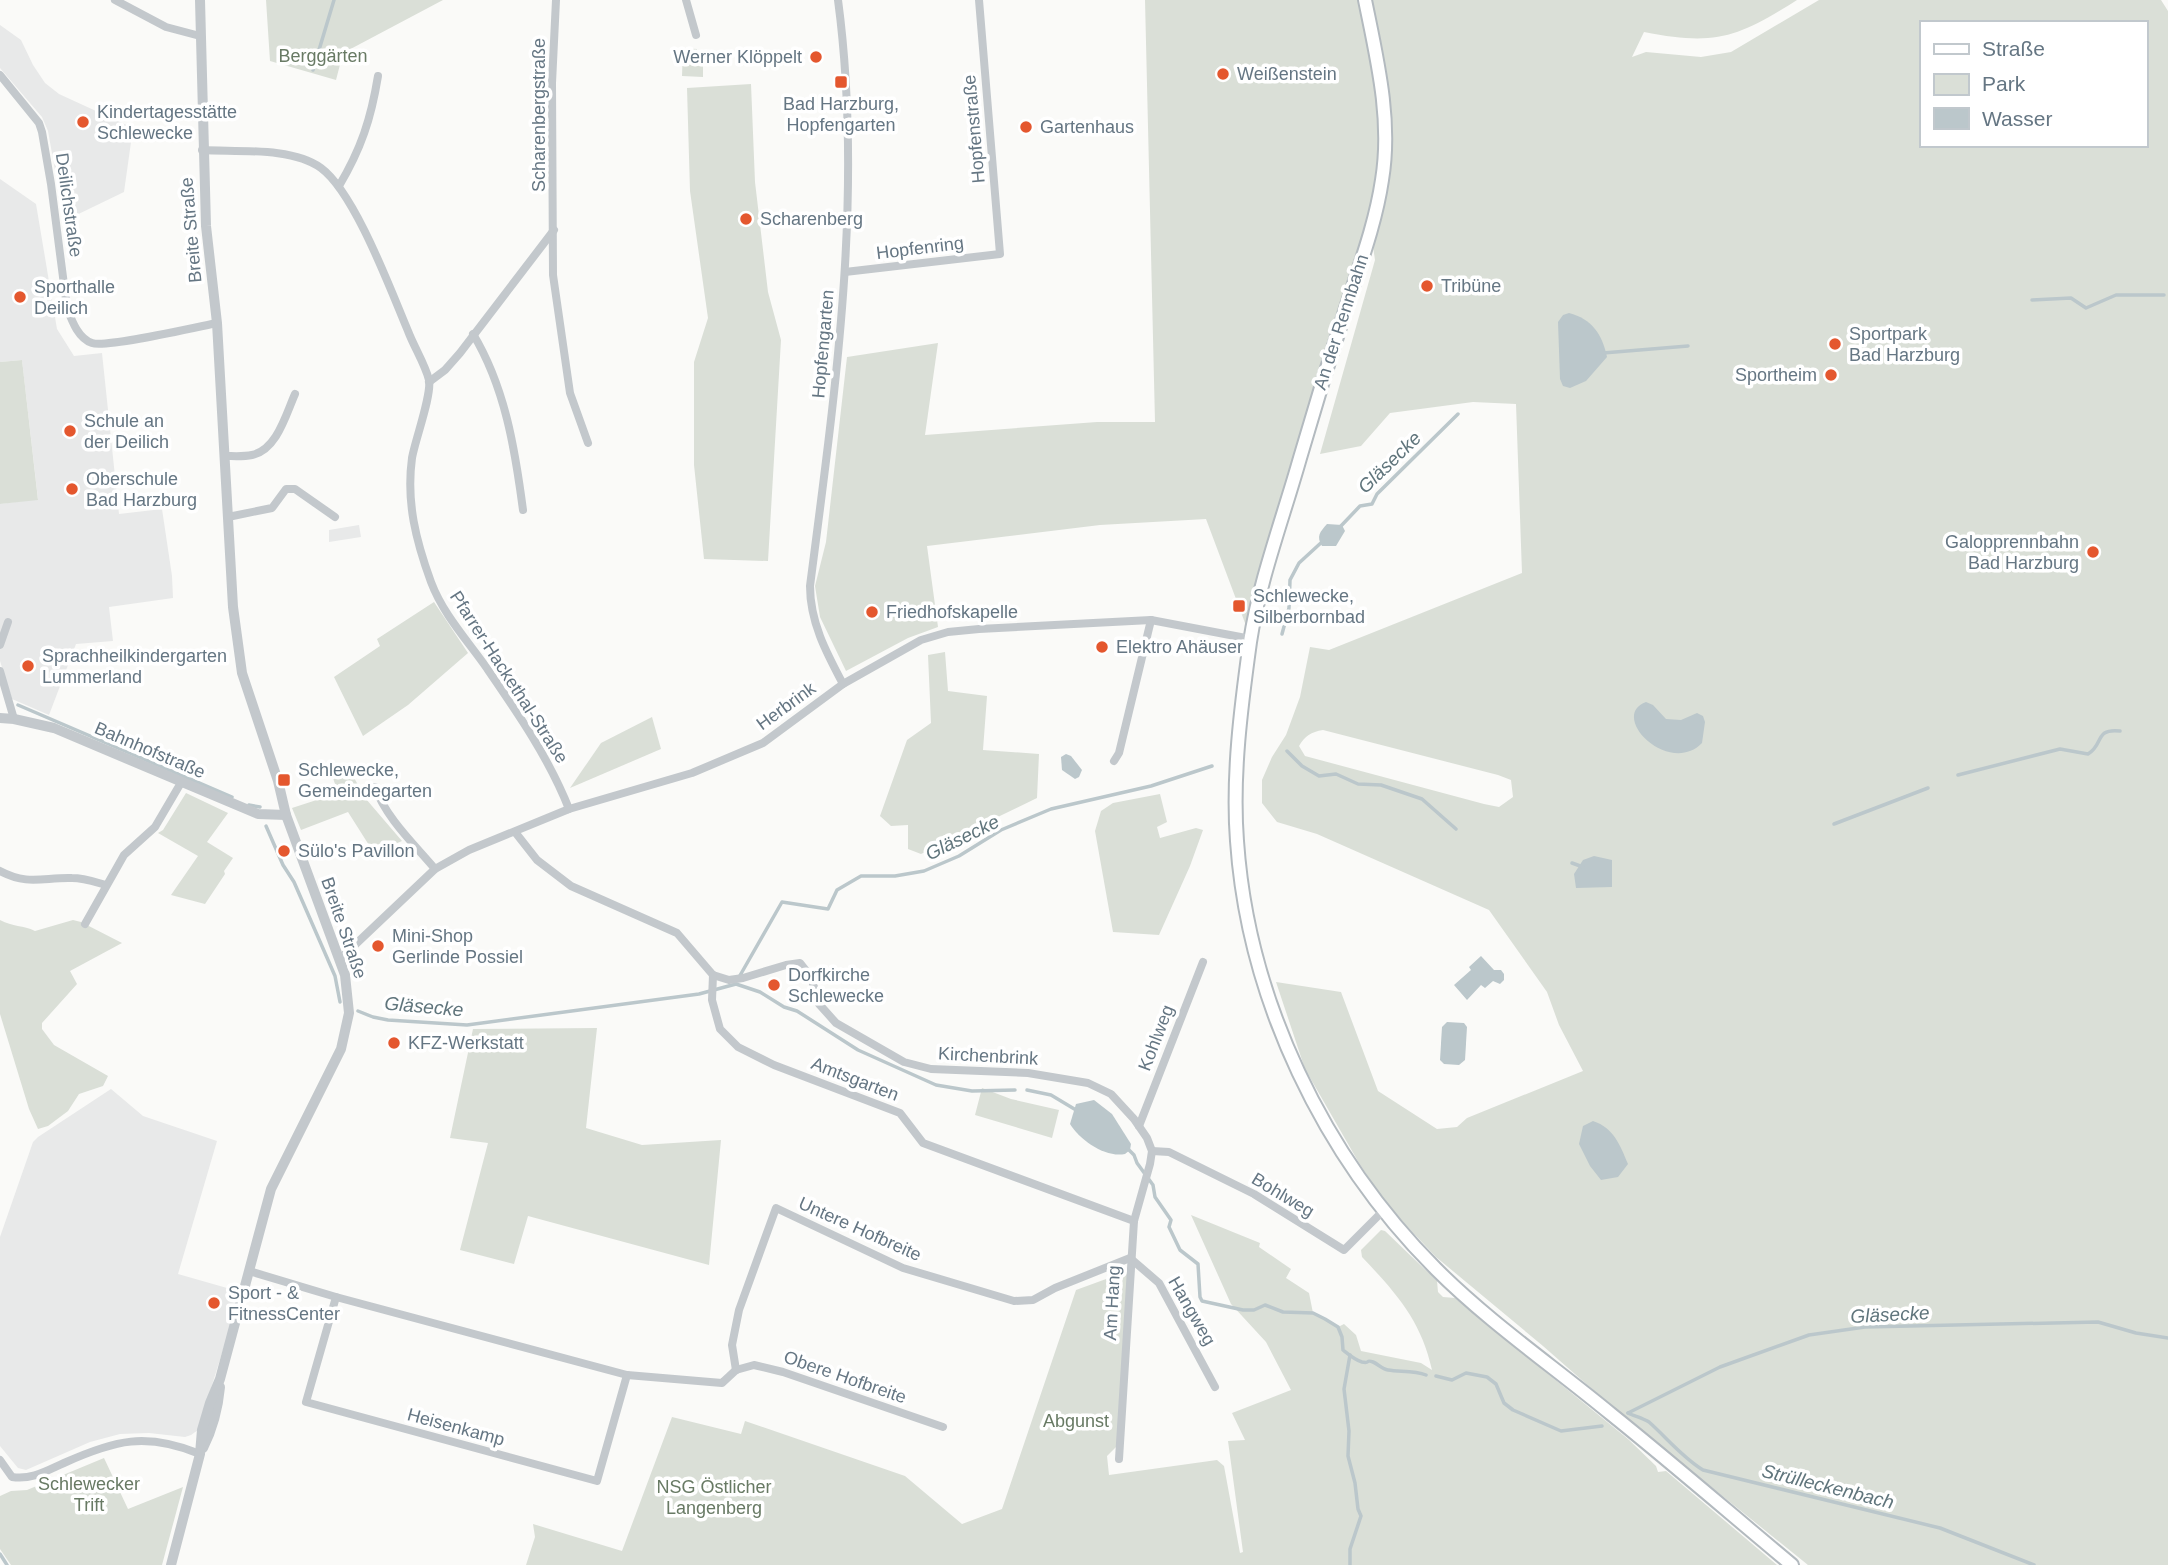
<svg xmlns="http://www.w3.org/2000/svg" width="2168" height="1565" viewBox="0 0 2168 1565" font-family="Helvetica,sans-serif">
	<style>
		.built { fill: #e8e9e9 }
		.green { fill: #dadfd7; fill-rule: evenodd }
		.water { fill: #bbc7cb }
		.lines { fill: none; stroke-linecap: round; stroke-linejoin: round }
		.stream { stroke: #bbc7cb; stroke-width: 3.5 }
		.secondary-casing { stroke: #b3babf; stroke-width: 16 }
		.minor { stroke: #c3c8cc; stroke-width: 8 }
		.tertiary { stroke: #c3c8cc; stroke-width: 10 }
		.secondary { stroke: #fff; stroke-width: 12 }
		.poi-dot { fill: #e4572e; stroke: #fff; stroke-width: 2.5 }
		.labels { text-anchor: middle; stroke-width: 7; stroke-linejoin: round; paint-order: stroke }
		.park-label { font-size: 18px; fill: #687a64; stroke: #fff }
		.poi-label { font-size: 18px; fill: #657683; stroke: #fff; text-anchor: start }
		.street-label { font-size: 18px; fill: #657683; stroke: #fff }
		.water-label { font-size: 19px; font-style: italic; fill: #60757c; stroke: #fff }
	</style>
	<rect width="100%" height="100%" fill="#fafaf8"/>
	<g class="built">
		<polygon points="0,25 21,40 33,65 45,83 59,94 133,128 124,192 64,221 48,131 42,117 0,68"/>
		<polygon points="0,179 36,204 57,329 74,356 102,353 119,514 162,509 172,576 173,598 109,607 113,641 76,644 49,715 12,699 0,661 0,504 38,499 22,360 0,362"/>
		<polygon points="359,525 361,537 329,542 329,530"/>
		<polygon points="111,1089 143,1116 217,1141 178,1274 241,1292 198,1430 191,1435 185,1437 149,1433 120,1434 90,1442 26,1470 18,1468 0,1446 0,1237 33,1142 38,1137"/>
	</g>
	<g class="green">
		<polygon points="266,0 443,0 343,53 336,80 270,61"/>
		<path d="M1145 0H1797C1737 38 1715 46 1644 32L1632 57 1646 52 1701 57 1731 52 1819 0H2161L2168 11V1565H1808L1617 1411 1543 1346 1436 1257 1386 1204 1359 1163 1305 1069 1276 982 1341 992 1378 1091 1437 1129 1457 1127 1467 1118 1583 1071 1559 1025 1547 992 1489 910 1317 834 1277 822 1262 803V780L1272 757 1286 735 1300 697 1310 647 1329 650 1522 573 1516 404 1473 402 1390 413 1361 446 1320 454 1375 260 1371 233 1251 639 1206 519 1100 525 927 546 938 627 908 638 846 671 820 617 815 586 826 542 847 357 938 343 925 435 1097 422H1155ZM1921 23H2145V145H1921ZM1323 730 1498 775 1511 780 1513 797 1499 807 1484 804 1305 756 1299 746C1305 736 1311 732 1323 730Z"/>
		<polygon points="683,48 697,49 697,62 703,62 703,77 682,76"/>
		<polygon points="751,84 755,182 768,292 781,340 768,561 704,559 694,465 694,362 708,318 690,191 687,88"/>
		<polygon points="22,360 38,500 0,504 0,362"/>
		<polygon points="434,602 468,653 408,705 363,736 334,677 380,646 377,639"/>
		<polygon points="945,652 948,691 987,696 983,750 1039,754 1037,798 921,854 908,849 908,825 891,826 880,816 907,740 931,723 928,655"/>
		<polygon points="652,717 661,749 570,788 601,743"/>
		<polygon points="353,776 366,799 402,841 374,853 348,812 301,830 292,808 338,793 333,778"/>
		<polygon points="186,793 228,813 207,842 233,858 224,871 225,874 205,904 171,895 198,856 158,833 163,830"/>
		<polygon points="1160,794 1167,822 1157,827 1160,838 1196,828 1203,830 1190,866 1159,935 1113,932 1095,831 1101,811 1113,803"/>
		<path d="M0 920C13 927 23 925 35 931L73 920 81 922 122 943 70 971 77 984 42 1023V1029L54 1045 108 1076 103 1086 79 1094 68 1111 48 1126 38 1129 29 1109 0 1014Z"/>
		<polygon points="597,1028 586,1128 642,1145 721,1140 709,1265 528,1216 514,1264 460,1250 488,1143 450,1138 473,1029"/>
		<polygon points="982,1088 1011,1099 1059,1110 1052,1138 975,1115"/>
		<path d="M1191 1215 1260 1243 1259 1247 1291 1269 1286 1278 1309 1293 1313 1313 1338 1327 1344 1324 1356 1335 1361 1351 1421 1363 1432 1370C1421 1320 1396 1293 1362 1257L1361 1250 1381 1230 1385 1231 1437 1281 1438 1292 1443 1297 1455 1298 1628 1439 1656 1466 1658 1472 1666 1471 1777 1565H526L535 1537 533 1524 622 1551 672 1417 741 1434 745 1421 905 1476 962 1524 1002 1509 1076 1290 1128 1271 1117 1446 1107 1456 1109 1475 1217 1460 1224 1466 1240 1553 1243 1552 1228 1441 1245 1440 1232 1413 1291 1390 1266 1342 1231 1304Z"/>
		<polygon points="104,1458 128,1509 183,1487 162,1565 11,1565 0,1549 0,1496 11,1491 27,1490"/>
	</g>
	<g class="water">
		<path d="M1569 313C1592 319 1602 334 1607 357L1586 381 1570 388 1563 386 1560 379 1558 322 1563 315Z"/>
		<path d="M1327 524 1342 525 1345 531 1336 546H1322C1316 536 1320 532 1327 524Z"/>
		<path d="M1646 702 1653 705 1666 719 1681 720 1697 713 1703 716 1705 722 1702 743C1669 777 1608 716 1646 702Z"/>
		<polygon points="1066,754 1071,756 1082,770 1079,777 1075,779 1062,770 1061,757"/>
		<polygon points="1594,856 1612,860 1612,887 1576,888 1574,874 1583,860"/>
		<polygon points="1481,956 1494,970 1501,970 1504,974 1504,980 1500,984 1493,981 1485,988 1481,985 1467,1000 1454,985 1471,970 1469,967"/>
		<polygon points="1447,1022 1464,1023 1467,1027 1465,1060 1459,1065 1444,1064 1440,1060 1442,1027"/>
		<path d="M1094 1100 1112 1114 1131 1144 1130 1150 1125 1154C1105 1158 1080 1140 1070 1124L1076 1104Z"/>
		<path d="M1593 1121C1614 1128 1620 1145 1628 1164L1618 1177 1601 1180 1590 1166 1579 1144 1583 1126Z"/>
	</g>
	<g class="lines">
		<g class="stream">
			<polyline points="313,70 334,0"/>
			<polyline points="2032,300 2071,298 2086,308 2116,295 2164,295"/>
			<polyline points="1603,353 1688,346"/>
			<polyline points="1340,527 1360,506 1372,504 1377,494 1458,414"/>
			<polyline points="1282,634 1289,608 1290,580 1299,563 1323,541"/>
			<polyline points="18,705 232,797"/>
			<polyline points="1287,751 1302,766 1319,776 1336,774 1358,784 1381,785 1422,799 1456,829"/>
			<path d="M1958 775 2060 749 2088 754C2104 745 2094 728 2120 731"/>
			<polyline points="249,805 260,807"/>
			<polyline points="1834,824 1928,788"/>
			<polyline points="266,826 283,865 294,882 335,976 340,1002"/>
			<polyline points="1572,863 1583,867"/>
			<polyline points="738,979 782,902 828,909 837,890 861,876 895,876 924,871 959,856 1001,830 1051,809 1151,786 1212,766"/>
			<polyline points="358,1011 373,1017 388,1020 467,1025 699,994 736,984 760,992 784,1007 797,1011 858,1050 936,1085 972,1091 1015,1090"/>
			<polyline points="1027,1090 1051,1095 1076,1110"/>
			<path d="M1127 1148 1134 1155 1137 1163 1153 1185 1155 1197 1171 1220 1169 1227 1180 1250 1198 1264 1200 1297 1202 1301 1243 1310H1254L1265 1305 1283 1312 1313 1313 1325 1319 1338 1327 1342 1337 1343 1350C1348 1354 1355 1360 1362 1362 1371 1364 1365 1359 1373 1362 1378 1364 1382 1369 1388 1370 1400 1372 1414 1370 1426 1375"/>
			<polyline points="1350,1355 1344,1389 1349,1431 1348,1456 1355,1483 1358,1509 1361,1516 1350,1549 1350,1565"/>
			<polyline points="1436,1376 1452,1380 1466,1373 1487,1377 1496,1384 1504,1403 1513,1410 1561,1431 1602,1426"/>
			<polyline points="1628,1413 1720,1367 1809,1335 1865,1327 2098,1322 2136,1333 2168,1338"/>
			<path d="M1628 1413C1634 1416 1643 1418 1649 1422 1667 1438 1682 1457 1703 1470L1940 1528 2034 1565"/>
			<polyline points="0,1554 7,1565"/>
		</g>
		<g class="secondary-casing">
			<path id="secondary" d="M1365 0C1377 59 1392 120 1382 180 1376 221 1361 262 1348 302 1331 354 1315 406 1300 458 1283 518 1259 582 1250 642 1241 707 1232 776 1237 841 1248 1000 1324 1157 1436 1269 1490 1323 1553 1366 1611 1414 1672 1463 1732 1515 1792 1565"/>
		</g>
		<g class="minor">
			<polyline points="115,0 166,27 200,36"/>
			<polyline points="556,0 552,83 553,275 570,393 588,443"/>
			<polyline points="686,0 696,35"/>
			<path d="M838 0C864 195 835 392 810 586 810 622 826 652 843 684"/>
			<path d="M0 75 39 123 42 132 51 184 67 308C72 321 78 338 92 343 106 348 197 327 217 323"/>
			<path d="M202 150C238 152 292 147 321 168 355 193 391 291 408 331 414 347 425 364 429 380 432 395 415 440 412 458 406 502 416 541 431 582 443 614 467 640 486 667 517 712 549 758 569 809"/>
			<path d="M339 186C361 149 371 119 378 76"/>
			<polyline points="845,272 1000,254 979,0"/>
			<path d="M473 334C505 387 515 449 523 510"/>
			<polyline points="429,382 445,370 460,353 554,230"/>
			<path d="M224 456C233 456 243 457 252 455 277 450 286 414 295 394"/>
			<polyline points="228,517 272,508 286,489 295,489 335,517"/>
			<polyline points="0,645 8,622"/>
			<polyline points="0,671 14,719"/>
			<polyline points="1114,761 1119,753 1151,620"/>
			<path d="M375 787C386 818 414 844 435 869"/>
			<polyline points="515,832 537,860 571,886 677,933 713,975 729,980 743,978 786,965 800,963 811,977 819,1004 836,1023 904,1062 931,1069 1028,1073 1088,1083 1111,1094 1134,1119 1147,1138 1152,1151 1150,1164 1134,1221 1119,1459"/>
			<path d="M0 871C28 886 44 877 72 878 84 878 95 882 106 885"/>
			<polyline points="85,924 124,855 155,827 182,781"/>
			<polyline points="340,959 435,869 469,850 569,809 692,773 763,743 843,684 921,640 948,632 979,629 1151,620 1251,639"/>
			<polyline points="713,975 712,1000 720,1029 738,1047 774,1065 900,1113 923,1143 1134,1221"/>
			<polyline points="1139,1126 1203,962"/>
			<polyline points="1152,1151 1169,1152 1254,1194 1344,1250 1383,1211"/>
			<polyline points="249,1271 336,1297 627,1375 722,1383 736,1370 754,1365 783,1372 943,1427"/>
			<polyline points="336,1297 306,1402 597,1481 627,1375"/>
			<polyline points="736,1370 732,1345 739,1310 776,1208 903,1268 1014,1301 1033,1300 1055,1288 1130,1258 1159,1283 1215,1387"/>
			<path d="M0 1460 12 1477C32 1480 46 1471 64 1463 115 1440 146 1432 200 1454"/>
		</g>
		<g class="tertiary">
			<polyline points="0,718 14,719 54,728 258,814 286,815"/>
			<path d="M203 1448C213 1428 218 1409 220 1387"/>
			<polyline points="171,1565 200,1454 202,1430 210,1403 220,1379 271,1189 341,1049 349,1013 345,975 286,815 278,781 242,673 233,607 217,323 206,226 200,0"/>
		</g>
		<use href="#secondary" class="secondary"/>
	</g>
	<g class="poi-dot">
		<circle cx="816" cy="57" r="7"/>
		<circle cx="1223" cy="74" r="7"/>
		<rect x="834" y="75" width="14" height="14" rx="3.5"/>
		<circle cx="83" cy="122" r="7"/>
		<circle cx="1026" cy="127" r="7"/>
		<circle cx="746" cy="219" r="7"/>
		<circle cx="1427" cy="286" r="7"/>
		<circle cx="20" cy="297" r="7"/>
		<circle cx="1835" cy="344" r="7"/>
		<circle cx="1831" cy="375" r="7"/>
		<circle cx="70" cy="431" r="7"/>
		<circle cx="72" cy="489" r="7"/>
		<circle cx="2093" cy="552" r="7"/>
		<rect x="1232" y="599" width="14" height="14" rx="3.5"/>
		<circle cx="872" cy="612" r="7"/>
		<circle cx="1102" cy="647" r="7"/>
		<circle cx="28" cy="666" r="7"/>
		<rect x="277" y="773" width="14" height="14" rx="3.5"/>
		<circle cx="284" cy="851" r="7"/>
		<circle cx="378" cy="946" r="7"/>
		<circle cx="774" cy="985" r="7"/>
		<circle cx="394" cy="1043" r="7"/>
		<circle cx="214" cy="1303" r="7"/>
	</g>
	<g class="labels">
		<g class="park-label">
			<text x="323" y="62">Berggärten</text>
			<text x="1076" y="1427">Abgunst</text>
			<text x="89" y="1490">Schlewecker<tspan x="89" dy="21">Trift</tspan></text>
			<text x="714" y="1493">NSG Östlicher<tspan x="714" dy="21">Langenberg</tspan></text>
		</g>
		<g class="poi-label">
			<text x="802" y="63" text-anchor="end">Werner Klöppelt</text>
			<text x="1237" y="80">Weißenstein</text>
			<text x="841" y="110" text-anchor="middle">Bad Harzburg,<tspan x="841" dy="21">Hopfengarten</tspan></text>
			<text x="97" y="118">Kindertagesstätte<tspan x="97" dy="21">Schlewecke</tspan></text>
			<text x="1040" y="133">Gartenhaus</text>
			<text x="760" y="225">Scharenberg</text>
			<text x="1441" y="292">Tribüne</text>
			<text x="34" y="293">Sporthalle<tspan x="34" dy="21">Deilich</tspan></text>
			<text x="1849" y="340">Sportpark<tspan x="1849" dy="21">Bad Harzburg</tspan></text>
			<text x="1817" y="381" text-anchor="end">Sportheim</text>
			<text x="84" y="427">Schule an<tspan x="84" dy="21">der Deilich</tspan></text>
			<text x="86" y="485">Oberschule<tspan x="86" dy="21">Bad Harzburg</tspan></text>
			<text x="2079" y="548" text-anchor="end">Galopprennbahn<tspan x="2079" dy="21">Bad Harzburg</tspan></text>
			<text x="1253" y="602">Schlewecke,<tspan x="1253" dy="21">Silberbornbad</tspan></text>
			<text x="886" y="618">Friedhofskapelle</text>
			<text x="1116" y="653">Elektro Ahäuser</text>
			<text x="42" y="662">Sprachheilkindergarten<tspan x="42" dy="21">Lummerland</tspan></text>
			<text x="298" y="776">Schlewecke,<tspan x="298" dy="21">Gemeindegarten</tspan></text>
			<text x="298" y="857">Sülo's Pavillon</text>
			<text x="392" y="942">Mini-Shop<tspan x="392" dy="21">Gerlinde Possiel</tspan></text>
			<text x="788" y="981">Dorfkirche<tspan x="788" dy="21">Schlewecke</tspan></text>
			<text x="408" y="1049">KFZ-Werkstatt</text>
			<text x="228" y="1299">Sport - &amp;<tspan x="228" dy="21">FitnessCenter</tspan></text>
		</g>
		<g class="street-label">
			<text transform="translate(539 115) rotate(-90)" y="6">Scharenbergstraße</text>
			<text transform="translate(974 129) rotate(-95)" y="6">Hopfenstraße</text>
			<text transform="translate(69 205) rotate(82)" y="6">Deilichstraße</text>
			<text transform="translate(191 230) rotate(-95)" y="6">Breite Straße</text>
			<text transform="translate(920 248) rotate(-7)" y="6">Hopfenring</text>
			<text transform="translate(1341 322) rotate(-72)" y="6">An der Rennbahn</text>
			<text transform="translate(823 344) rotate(-85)" y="6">Hopfengarten</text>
			<text transform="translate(509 677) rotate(57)" y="6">Pfarrer-Hackethal-Straße</text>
			<text transform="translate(786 706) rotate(-36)" y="6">Herbrink</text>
			<text transform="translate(150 750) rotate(23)" y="6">Bahnhofstraße</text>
			<text transform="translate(344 928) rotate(71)" y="6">Breite Straße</text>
			<text transform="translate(1156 1038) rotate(-69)" y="6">Kohlweg</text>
			<text transform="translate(988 1056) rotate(3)" y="6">Kirchenbrink</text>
			<text transform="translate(855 1079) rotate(21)" y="6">Amtsgarten</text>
			<text transform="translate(1283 1195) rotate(31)" y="6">Bohlweg</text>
			<text transform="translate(860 1229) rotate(24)" y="6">Untere Hofbreite</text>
			<text transform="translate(1112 1303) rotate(-87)" y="6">Am Hang</text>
			<text transform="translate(1192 1311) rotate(60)" y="6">Hangweg</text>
			<text transform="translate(845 1377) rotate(19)" y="6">Obere Hofbreite</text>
			<text transform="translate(456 1427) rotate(15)" y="6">Heisenkamp</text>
		</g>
		<g class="water-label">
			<text transform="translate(1389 462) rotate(-44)" y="7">Gläsecke</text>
			<text transform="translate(962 837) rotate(-26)" y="7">Gläsecke</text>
			<text transform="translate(424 1006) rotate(5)" y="7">Gläsecke</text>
			<text transform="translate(1890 1314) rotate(-3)" y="7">Gläsecke</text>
			<text transform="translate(1828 1486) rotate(14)" y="7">Strülleckenbach</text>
		</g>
	</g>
	<rect x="1920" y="21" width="228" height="126" fill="#ffffff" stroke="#c1c8cd" stroke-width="2"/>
	<rect x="1934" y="44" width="35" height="10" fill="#ffffff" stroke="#c1c8cd" stroke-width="2"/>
	<text x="1982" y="56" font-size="21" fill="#657683">Straße</text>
	<rect x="1934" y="74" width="35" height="21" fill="#dadfd7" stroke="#c1c8cd" stroke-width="2"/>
	<text x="1982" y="91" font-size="21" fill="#657683">Park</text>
	<rect x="1934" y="108" width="35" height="21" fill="#bbc7cb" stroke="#c1c8cd" stroke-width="2"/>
	<text x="1982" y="126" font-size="21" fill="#657683">Wasser</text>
</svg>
